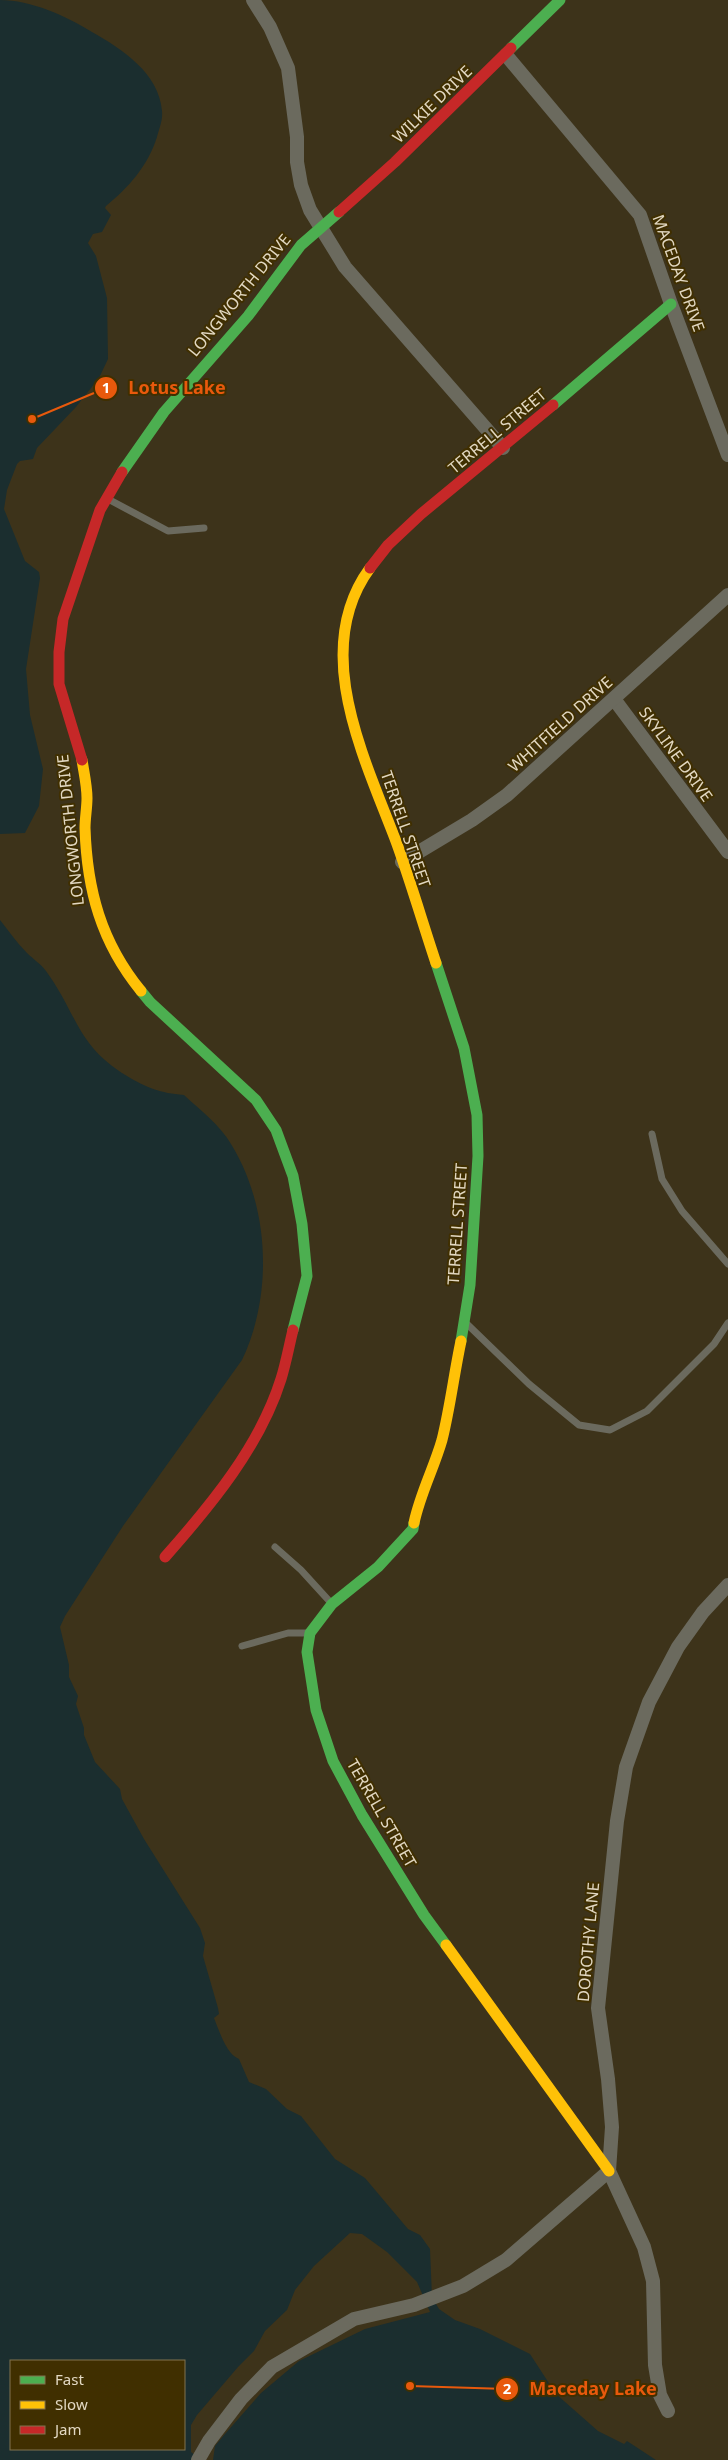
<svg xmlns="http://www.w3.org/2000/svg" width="728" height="2460" viewBox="0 0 728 2460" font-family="'Noto Sans',sans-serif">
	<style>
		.water { fill: #1b2e2f; fill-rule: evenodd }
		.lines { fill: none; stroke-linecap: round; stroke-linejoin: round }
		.lane { stroke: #6b6a5e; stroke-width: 7 }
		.street { stroke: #6b6a5e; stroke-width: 14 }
		.fast { stroke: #4caf50; stroke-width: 11 }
		.slow { stroke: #ffc107; stroke-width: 11 }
		.jam { stroke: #c62828; stroke-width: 11 }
		.labels { text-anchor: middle; stroke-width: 4; stroke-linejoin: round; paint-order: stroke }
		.street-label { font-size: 16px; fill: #e2d8c2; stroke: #402f00 }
		.leader { fill: none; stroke: #e8590c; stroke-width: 2 }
		.callout-dot { fill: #e8590c; stroke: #402f00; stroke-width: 2 }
		.mark-label { font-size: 15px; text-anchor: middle; font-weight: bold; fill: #fff }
		.callout-label { font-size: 18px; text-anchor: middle; font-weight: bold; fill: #e8590c; stroke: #402f00; stroke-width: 4; stroke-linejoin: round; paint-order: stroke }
	</style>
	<rect width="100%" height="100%" fill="#3d331a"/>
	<g class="water">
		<path d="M0 0C31 0 66 16 92 32 122 49 159 73 162 111 163 120 159 129 157 137 148 166 128 188 106 206L105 208 111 215 102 232 93 234 88 243 96 256 107 298 108 359 99 378 76 407 37 448 33 459 20 461 17 464 7 490 4 509 25 561 39 572 40 578 26 669 30 715 43 769 39 806 25 833 0 834Z"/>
		<path d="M0 920C9 931 17 943 27 953 33 959 41 964 46 971 78 1015 76 1045 127 1076 147 1088 160 1093 184 1095 200 1110 220 1125 231 1144 270 1207 273 1295 242 1360L123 1526 65 1616 60 1627 69 1665V1677L78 1696 76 1704 84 1728V1735L95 1762 120 1789 122 1799 144 1839 200 1928 205 1943 203 1956 218 2008 219 2014 214 2018C219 2030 226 2054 239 2059L249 2082 266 2089 287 2109 301 2116 335 2159 365 2178 408 2229 420 2235 430 2249 432 2297 439 2309 455 2320 480 2329 530 2354 556 2394 598 2431 624 2444 627 2441 656 2460H213L215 2446 225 2434 261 2393 299 2361 365 2329 430 2312 417 2282 387 2252 362 2234 350 2233 314 2266 295 2290 287 2310 265 2331 254 2351 238 2367 197 2415 191 2425V2452L202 2460H0ZM11 2361H184V2449H11Z"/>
	</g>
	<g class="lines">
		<g class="lane">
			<polyline points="108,499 168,531 204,528"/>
			<polyline points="652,1134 662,1179 682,1211 728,1264"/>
			<polyline points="467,1324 529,1384 579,1425 610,1430 647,1411 714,1344 728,1323"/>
			<polyline points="275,1547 301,1570 332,1604"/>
			<polyline points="242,1646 288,1633 309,1633"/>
		</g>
		<g class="street">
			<polyline points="253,0 270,27 288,68 297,137 297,162 301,185 310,210 345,267 503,448"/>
			<polyline points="506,55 640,215 671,304 728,455"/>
			<polyline points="614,699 728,852"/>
			<polyline points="402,862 472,820 507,795 728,595"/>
			<polyline points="668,2411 660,2395 655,2365 653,2281 644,2247 609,2171 612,2127 608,2079 598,2008 617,1821 626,1767 649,1702 678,1647 703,1612 728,1585"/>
			<polyline points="198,2460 209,2441 241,2399 272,2367 354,2319 414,2305 463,2286 506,2260 609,2171"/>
		</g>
		<g class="fast">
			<polyline points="511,48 560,0"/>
			<polyline points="553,405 671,304"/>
			<polyline points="122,472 164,412 248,316 301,245 339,212"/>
			<polyline points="436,963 464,1048 477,1115 478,1156 470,1285 461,1341"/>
			<polyline points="141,991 150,1002 256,1100 276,1130 293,1176 302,1224 307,1276 293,1330"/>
			<polyline points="414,1523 413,1529 378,1567 332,1604 310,1633 307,1652 316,1710 333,1761 362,1815 424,1915 446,1945"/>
		</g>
		<g class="slow">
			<path d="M370 568C309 651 366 761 397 844 411 883 423 924 436 963"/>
			<path d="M82 760C84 773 87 786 87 798 87 808 85 818 85 828 87 890 101 942 141 991"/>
			<path d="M414 1523C420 1494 434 1468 442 1440 450 1408 454 1374 461 1341"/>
			<polyline points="446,1945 609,2171"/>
		</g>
		<g class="jam">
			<polyline points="339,212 395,162 511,48"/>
			<polyline points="370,568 388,545 421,514 553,405"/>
			<polyline points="82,760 59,684 59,652 63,619 100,510 122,472"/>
			<path d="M165 1557C211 1505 260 1446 281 1379 286 1363 289 1346 293 1330"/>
		</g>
	</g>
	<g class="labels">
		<g class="street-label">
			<text transform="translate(432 104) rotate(-44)" y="6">WILKIE DRIVE</text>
			<text transform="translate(679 273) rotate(70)" y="6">MACEDAY DRIVE</text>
			<text transform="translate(239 295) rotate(-51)" y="6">LONGWORTH DRIVE</text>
			<text transform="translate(497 431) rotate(-40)" y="6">TERRELL STREET</text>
			<text transform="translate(560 724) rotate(-42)" y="6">WHITFIELD DRIVE</text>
			<text transform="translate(676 754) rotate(54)" y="6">SKYLINE DRIVE</text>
			<text transform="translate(406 829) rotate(71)" y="6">TERRELL STREET</text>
			<text transform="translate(70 830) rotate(-96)" y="6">LONGWORTH DRIVE</text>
			<text transform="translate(457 1224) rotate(-86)" y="6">TERRELL STREET</text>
			<text transform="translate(382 1813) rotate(60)" y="6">TERRELL STREET</text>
			<text transform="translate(588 1942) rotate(-85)" y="6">DOROTHY LANE</text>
		</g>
	</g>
	<path class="leader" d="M32 419L106 388M410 2386L507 2389"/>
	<g class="callout-dot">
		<circle cx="32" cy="419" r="5"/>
		<circle cx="410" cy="2386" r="5"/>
		<circle cx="106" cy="388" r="12"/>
		<circle cx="507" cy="2389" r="12"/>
	</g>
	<g class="mark-label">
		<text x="106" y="393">1</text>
		<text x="507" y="2394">2</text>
	</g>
	<g class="callout-label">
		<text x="177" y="394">Lotus Lake</text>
		<text x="593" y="2395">Maceday Lake</text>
	</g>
	<rect x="10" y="2360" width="175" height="90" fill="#402f00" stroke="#81734e"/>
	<rect x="20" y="2376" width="25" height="8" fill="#4caf50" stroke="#81734e"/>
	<text x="55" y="2385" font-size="15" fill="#e2d8c2">Fast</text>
	<rect x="20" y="2401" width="25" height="8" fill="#ffc107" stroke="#81734e"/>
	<text x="55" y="2410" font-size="15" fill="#e2d8c2">Slow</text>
	<rect x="20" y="2426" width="25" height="8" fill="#c62828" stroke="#81734e"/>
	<text x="55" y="2435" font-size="15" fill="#e2d8c2">Jam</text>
</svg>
